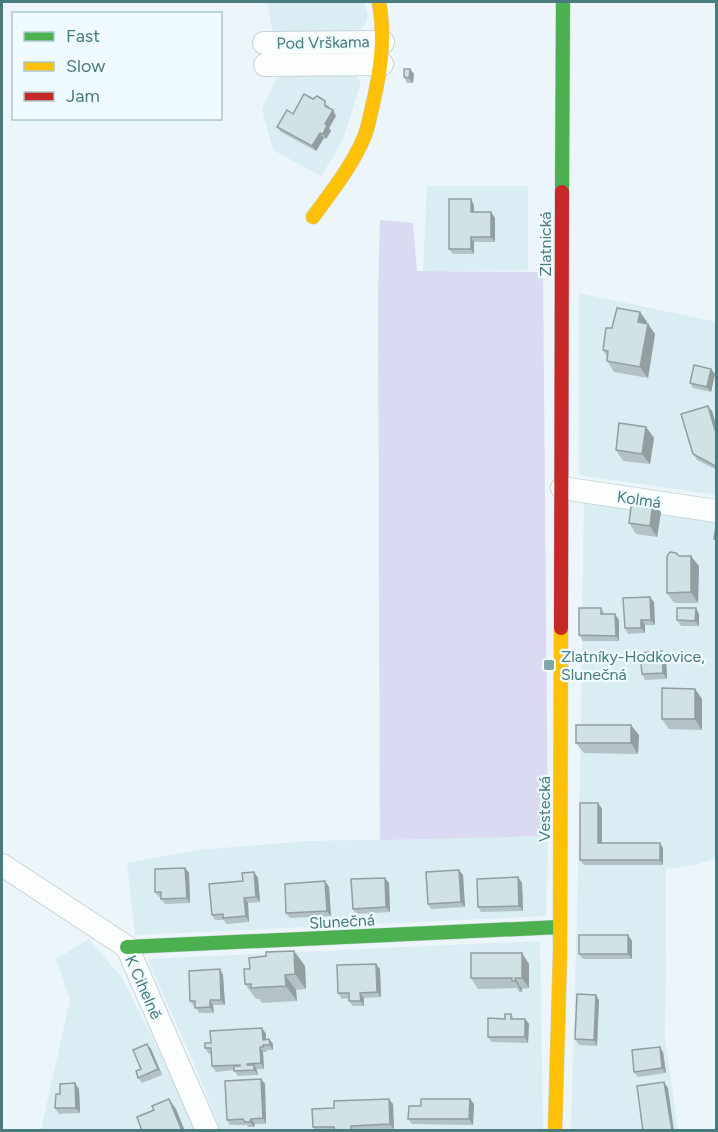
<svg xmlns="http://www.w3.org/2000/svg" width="718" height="1132" viewBox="0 0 718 1132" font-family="Figtree,sans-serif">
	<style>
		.residential { fill: #d9edf3 }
		.green { fill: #dbdaf3 }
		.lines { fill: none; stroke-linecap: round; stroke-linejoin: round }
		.street-casing { stroke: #c8d3d6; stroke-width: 24 }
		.fast-casing { stroke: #c7d4d7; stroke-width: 15 }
		.slow-casing { stroke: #c7d4d7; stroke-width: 15 }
		.jam-casing { stroke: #c7d4d7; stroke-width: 15 }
		.street { stroke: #fcfefe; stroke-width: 22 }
		.fast { stroke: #4caf50; stroke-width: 14 }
		.slow { stroke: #ffc107; stroke-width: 14 }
		.jam { stroke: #c62828; stroke-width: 14 }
		.wall { fill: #b3c2c4 }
		.shaded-wall { fill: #929ea0 }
		.building { fill: #d0e2e4; stroke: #929ea0; stroke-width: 1.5 }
		.poi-dot { fill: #81a6a7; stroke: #effbff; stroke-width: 2 }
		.labels { text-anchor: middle; stroke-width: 4.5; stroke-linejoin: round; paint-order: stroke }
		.street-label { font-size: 16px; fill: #487b7b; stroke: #effbff }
		.poi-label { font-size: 16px; fill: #487b7b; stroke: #effbff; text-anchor: start }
	</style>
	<rect width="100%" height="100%" fill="#ecf5f9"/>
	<g class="residential">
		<polygon points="267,2 364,2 368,15 365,25 352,35 273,34"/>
		<polygon points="348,70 361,81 351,115 341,144 321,176 273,150 262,109 278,75"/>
		<polygon points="427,186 528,186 528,270 423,271"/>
		<polygon points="579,293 716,322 716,495 579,475"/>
		<polygon points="584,500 716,520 716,858 695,865 666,869 665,1037 678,1130 571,1130 579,839"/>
		<polygon points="548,836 546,916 135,935 127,863 198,850 309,841"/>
		<polygon points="89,939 122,978 147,1026 196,1130 41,1130 70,1000 56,959"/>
		<polygon points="540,941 543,1130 220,1130 190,1054 147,959"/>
	</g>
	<polygon class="green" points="380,220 413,223 417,271 543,272 548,836 380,840 378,298"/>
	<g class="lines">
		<g class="street-casing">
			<g id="street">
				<polyline points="264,43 383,42"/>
				<polyline points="265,65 382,64"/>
				<polyline points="562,488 716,511"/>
				<polyline points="2,865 127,947 207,1130"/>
			</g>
		</g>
		<g class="fast-casing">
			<g id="fast">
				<polyline points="562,192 563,2"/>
				<polyline points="127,947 560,927"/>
			</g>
		</g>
		<g class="slow-casing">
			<g id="slow">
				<path d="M313 217C332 191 353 165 365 135 368 127 369 120 371 112 380 75 386 40 379 2"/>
				<polyline points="555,1130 560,956 561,628"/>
			</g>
		</g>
		<g class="jam-casing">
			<polyline id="jam" points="561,628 562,192"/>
		</g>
		<use href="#street" class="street"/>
		<use href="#fast" class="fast"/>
		<use href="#slow" class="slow"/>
		<use href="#jam" class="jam"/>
	</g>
	<g class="wall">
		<polygon points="410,69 414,74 413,83 407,83 404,77"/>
		<polygon points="313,99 329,106 329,108 336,116 329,128 331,131 326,139 324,138 316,151 281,132 277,127"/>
		<polygon points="474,205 474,212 495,218 495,242 474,242 474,254 453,254 449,249"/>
		<polygon points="640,312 647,322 647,324 648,324 655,334 648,378 614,372 607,361 607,357 603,350 612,328"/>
		<polygon points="711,369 715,374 711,392 693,388 690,383"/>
		<polygon points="712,411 717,428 717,470 697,460 693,454"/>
		<polygon points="646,427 654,438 650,464 623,461 616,450"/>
		<polygon points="653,502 661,512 657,537 636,534 629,523"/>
		<polygon points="679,556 699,566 698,603 674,603 667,593"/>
		<polygon points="654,602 655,625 645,625 645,633 628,634 625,628"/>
		<polygon points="601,608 605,614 619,620 619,641 583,641 579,635"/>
		<polygon points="696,608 699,614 699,626 681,626 677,620"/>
		<polygon points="662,651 666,657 667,679 645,680 642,674"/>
		<polygon points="695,689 702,699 702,730 669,729 662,719"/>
		<polygon points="639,735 638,754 584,753 576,743"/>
		<polygon points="598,803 602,809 602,843 663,848 663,865 584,865 580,860"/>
		<polygon points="185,868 189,873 190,903 165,904 161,899 161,897 159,897 155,892"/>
		<polygon points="254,872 258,878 260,902 248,903 249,922 226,924 224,920 215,920 212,915 243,881"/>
		<polygon points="463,875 465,907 431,909 428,904"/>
		<polygon points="518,877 522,883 523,911 481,912 478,907"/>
		<polygon points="325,881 329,887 331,916 290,918 286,913"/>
		<polygon points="389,883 390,912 356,914 353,909"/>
		<polygon points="628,935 632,941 632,959 583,959 579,954"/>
		<polygon points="294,951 305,966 306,989 296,990 297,1001 262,1003 259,999 256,999 245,984 250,969 266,956"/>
		<polygon points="529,964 529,988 522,989 522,992 519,992 517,988 478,989 471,978"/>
		<polygon points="220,969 223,975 225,1005 213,1005 214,1013 199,1013 195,1006 194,1006 190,1001"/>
		<polygon points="380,969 381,997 364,998 364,1006 353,1006 349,1001 349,998 342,999 338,993"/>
		<polygon points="599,1000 597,1046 579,1045 575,1039"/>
		<polygon points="511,1014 514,1019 525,1019 529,1024 528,1043 492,1042 488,1037 505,1019"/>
		<polygon points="262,1028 266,1034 266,1039 269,1039 273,1044 273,1050 267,1050 267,1052 263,1052 264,1069 256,1069 258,1075 238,1076 234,1070 216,1072 212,1066 211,1054 209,1054 205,1048 211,1043"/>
		<polygon points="147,1044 151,1049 162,1075 142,1083 138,1078 141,1069"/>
		<polygon points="663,1052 666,1073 638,1077 634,1072"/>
		<polygon points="261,1079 265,1084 266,1124 255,1124 254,1127 248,1127 247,1125 230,1125 227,1120"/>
		<polygon points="79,1089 80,1113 59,1114 55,1108 60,1094"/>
		<polygon points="470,1099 474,1104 473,1125 412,1124 408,1119 421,1106"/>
		<polygon points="393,1104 394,1130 315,1131 313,1127"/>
	</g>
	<g class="shaded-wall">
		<polygon points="410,69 414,74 413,83 409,78"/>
		<polygon points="333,110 336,116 329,128 331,131 326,139 323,134 325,124"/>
		<polygon points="320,133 324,138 316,151 312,146"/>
		<polygon points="471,199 474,205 474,218 471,212"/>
		<polygon points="491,212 495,218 495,242 491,237"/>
		<polygon points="471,237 474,242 474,254 471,249"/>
		<polygon points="640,312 647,322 645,333 638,322"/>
		<polygon points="648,324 655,334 648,378 640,367"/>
		<polygon points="711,369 715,374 711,392 707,387"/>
		<polygon points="708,406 712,411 717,428 717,432 715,430"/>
		<polygon points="646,427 654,438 650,464 642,454"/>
		<polygon points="653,502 661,512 657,537 650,526"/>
		<polygon points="691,556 699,566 698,603 691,592"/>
		<polygon points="650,597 654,602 655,625 651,620"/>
		<polygon points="696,608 699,614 699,626 695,621"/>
		<polygon points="615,614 619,620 619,641 616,636"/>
		<polygon points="641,620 645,625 645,633 641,628"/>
		<polygon points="662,651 666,657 667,679 663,673"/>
		<polygon points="695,689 702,699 702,730 695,719"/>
		<polygon points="631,725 639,735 638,754 631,743"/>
		<polygon points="598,803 602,809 602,848 598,843"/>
		<polygon points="660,843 663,848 663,865 660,860"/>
		<polygon points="185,868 189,873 190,903 187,898"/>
		<polygon points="459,870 463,875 465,907 461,902"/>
		<polygon points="254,872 258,878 260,902 256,897"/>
		<polygon points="518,877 522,883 523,911 519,906"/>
		<polygon points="385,878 389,883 390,912 386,907"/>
		<polygon points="325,881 329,887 331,916 327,911"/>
		<polygon points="244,898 248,903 249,922 246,916"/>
		<polygon points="628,935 632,941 632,959 628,954"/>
		<polygon points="294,951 305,966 306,989 295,974"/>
		<polygon points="522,953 529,964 529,988 522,978"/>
		<polygon points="376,964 380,969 381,997 377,992"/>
		<polygon points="220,969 223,975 225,1005 221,1000"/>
		<polygon points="285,975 296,990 297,1001 286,986"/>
		<polygon points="515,978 522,989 522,992 515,981"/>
		<polygon points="360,993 364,998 364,1006 361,1001"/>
		<polygon points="596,995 599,1000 597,1046 594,1040"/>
		<polygon points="210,1000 213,1005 214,1013 210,1007"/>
		<polygon points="525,1019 529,1024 528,1043 525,1037"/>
		<polygon points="262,1028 266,1034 266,1045 263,1040"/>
		<polygon points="269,1039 273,1044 273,1050 270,1045"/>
		<polygon points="147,1044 151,1049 162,1075 158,1069"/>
		<polygon points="260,1047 263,1052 264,1069 261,1063"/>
		<polygon points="660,1047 663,1052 666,1073 662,1068"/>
		<polygon points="254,1065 257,1070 258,1075 254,1070"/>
		<polygon points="261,1079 265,1084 266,1124 263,1118"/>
		<polygon points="664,1082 668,1088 674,1131 672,1131"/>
		<polygon points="75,1083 79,1089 80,1113 76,1108"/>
		<polygon points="169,1099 176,1109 185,1131 182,1131"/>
		<polygon points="389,1099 393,1104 394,1130 390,1124"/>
		<polygon points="470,1099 474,1104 473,1125 469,1119"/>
		<polygon points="251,1119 255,1124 254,1127 250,1122"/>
	</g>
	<g class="building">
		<polygon points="404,69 410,69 409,78 404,77"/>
		<polygon points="304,94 313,99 317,96 325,101 325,106 333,110 325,124 327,125 323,134 320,133 312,146 277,127 287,110 293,114"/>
		<polygon points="449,199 471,199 471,212 491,212 491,237 471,237 471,249 449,249"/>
		<polygon points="617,308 640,312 638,322 648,324 640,367 607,361 608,351 603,350 606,328 612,328"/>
		<polygon points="694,365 711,369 707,387 690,383"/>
		<polygon points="708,406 715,430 717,430 717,467 693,454 681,414"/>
		<polygon points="619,423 646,427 642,454 616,450"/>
		<polygon points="632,499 653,502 650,526 629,523"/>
		<polygon points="716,526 717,526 717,540 714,539"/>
		<polygon points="670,552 676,553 679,556 691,556 691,592 667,593 667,556"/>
		<polygon points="650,597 651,620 641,620 641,628 625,628 623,598"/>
		<polygon points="579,608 601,608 601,614 615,614 616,636 579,635"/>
		<polygon points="677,608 696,608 695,621 677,620"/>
		<polygon points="662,651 663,673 642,674 640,653"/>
		<polygon points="662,688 695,689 695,719 662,719"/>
		<rect x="576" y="725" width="55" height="18"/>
		<polygon points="580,803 598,803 598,843 660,843 660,860 580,860"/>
		<polygon points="185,868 187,898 161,899 161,892 155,892 155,869"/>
		<polygon points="459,870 461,902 428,904 426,872"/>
		<polygon points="254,872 256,897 244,898 246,916 223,918 223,914 212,915 209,884 243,881 242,873"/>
		<polygon points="518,877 519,906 478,907 477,879"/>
		<polygon points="385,878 386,907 353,909 351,879"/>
		<polygon points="325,881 327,911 286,913 285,884"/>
		<rect x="579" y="935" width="49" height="19"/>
		<polygon points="294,951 295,974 285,975 286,986 251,988 251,984 245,984 244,969 250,969 249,958 266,956 266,952"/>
		<polygon points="471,953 522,953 522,978 515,978 515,981 512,981 512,978 471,978"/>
		<polygon points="376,964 377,992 360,993 361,1001 349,1001 349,993 338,993 337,965"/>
		<polygon points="220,969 221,1000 210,1000 210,1007 195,1008 195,1001 190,1001 189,971"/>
		<polygon points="577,994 596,995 594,1040 575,1039"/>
		<polygon points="505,1014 511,1014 511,1019 525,1019 525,1037 488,1037 488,1018 505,1019"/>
		<polygon points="262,1028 263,1040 269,1039 270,1045 263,1045 263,1047 260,1047 261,1063 247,1064 247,1065 254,1065 254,1070 234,1071 234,1066 240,1066 240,1065 212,1066 211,1048 205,1048 205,1043 211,1043 210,1031"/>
		<polygon points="147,1044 158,1069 138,1078 136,1071 141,1069 133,1050"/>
		<polygon points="660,1047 662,1068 634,1072 632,1050"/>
		<polygon points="261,1079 263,1118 251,1119 250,1122 245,1122 243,1119 227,1120 225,1081"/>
		<polygon points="664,1082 672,1131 643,1131 637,1086"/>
		<polygon points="75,1083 76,1108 55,1108 56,1094 60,1094 60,1084"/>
		<polygon points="169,1099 182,1131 142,1131 137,1117 154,1110 152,1106"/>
		<polygon points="389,1099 390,1124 351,1126 351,1131 335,1131 334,1127 313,1127 312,1109 334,1108 334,1101"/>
		<polygon points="421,1099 470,1099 469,1119 408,1119 409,1106 421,1106"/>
	</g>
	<rect class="poi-dot" x="543" y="659" width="12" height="12" rx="3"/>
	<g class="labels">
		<g class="street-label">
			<text transform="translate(323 42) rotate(-1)" y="6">Pod Vrškama</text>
			<text transform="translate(545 244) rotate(-90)" y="6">Zlatnická</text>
			<text transform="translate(639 499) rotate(8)" y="6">Kolmá</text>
			<text transform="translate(544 809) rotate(-90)" y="6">Vestecká</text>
			<text transform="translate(342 921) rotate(-3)" y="6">Slunečná</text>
			<text transform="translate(144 987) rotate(66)" y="6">K Cihelně</text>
		</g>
		<g class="poi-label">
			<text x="561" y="662">Zlatníky-Hodkovice,<tspan x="561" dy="18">Slunečná</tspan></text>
		</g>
	</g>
	<rect width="718" height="1132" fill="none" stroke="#487b7b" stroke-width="6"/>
	<rect x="12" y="12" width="210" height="108" fill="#effbff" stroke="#acc8ca" stroke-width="1.5"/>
	<rect x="24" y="32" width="30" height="9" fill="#4caf50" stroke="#acc8ca" stroke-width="1.5"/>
	<text x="66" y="42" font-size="18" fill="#487b7b">Fast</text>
	<rect x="24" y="62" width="30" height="9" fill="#ffc107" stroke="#acc8ca" stroke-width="1.5"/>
	<text x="66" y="72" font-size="18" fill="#487b7b">Slow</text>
	<rect x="24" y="92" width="30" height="9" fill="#c62828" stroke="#acc8ca" stroke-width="1.5"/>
	<text x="66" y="102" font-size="18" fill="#487b7b">Jam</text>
</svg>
